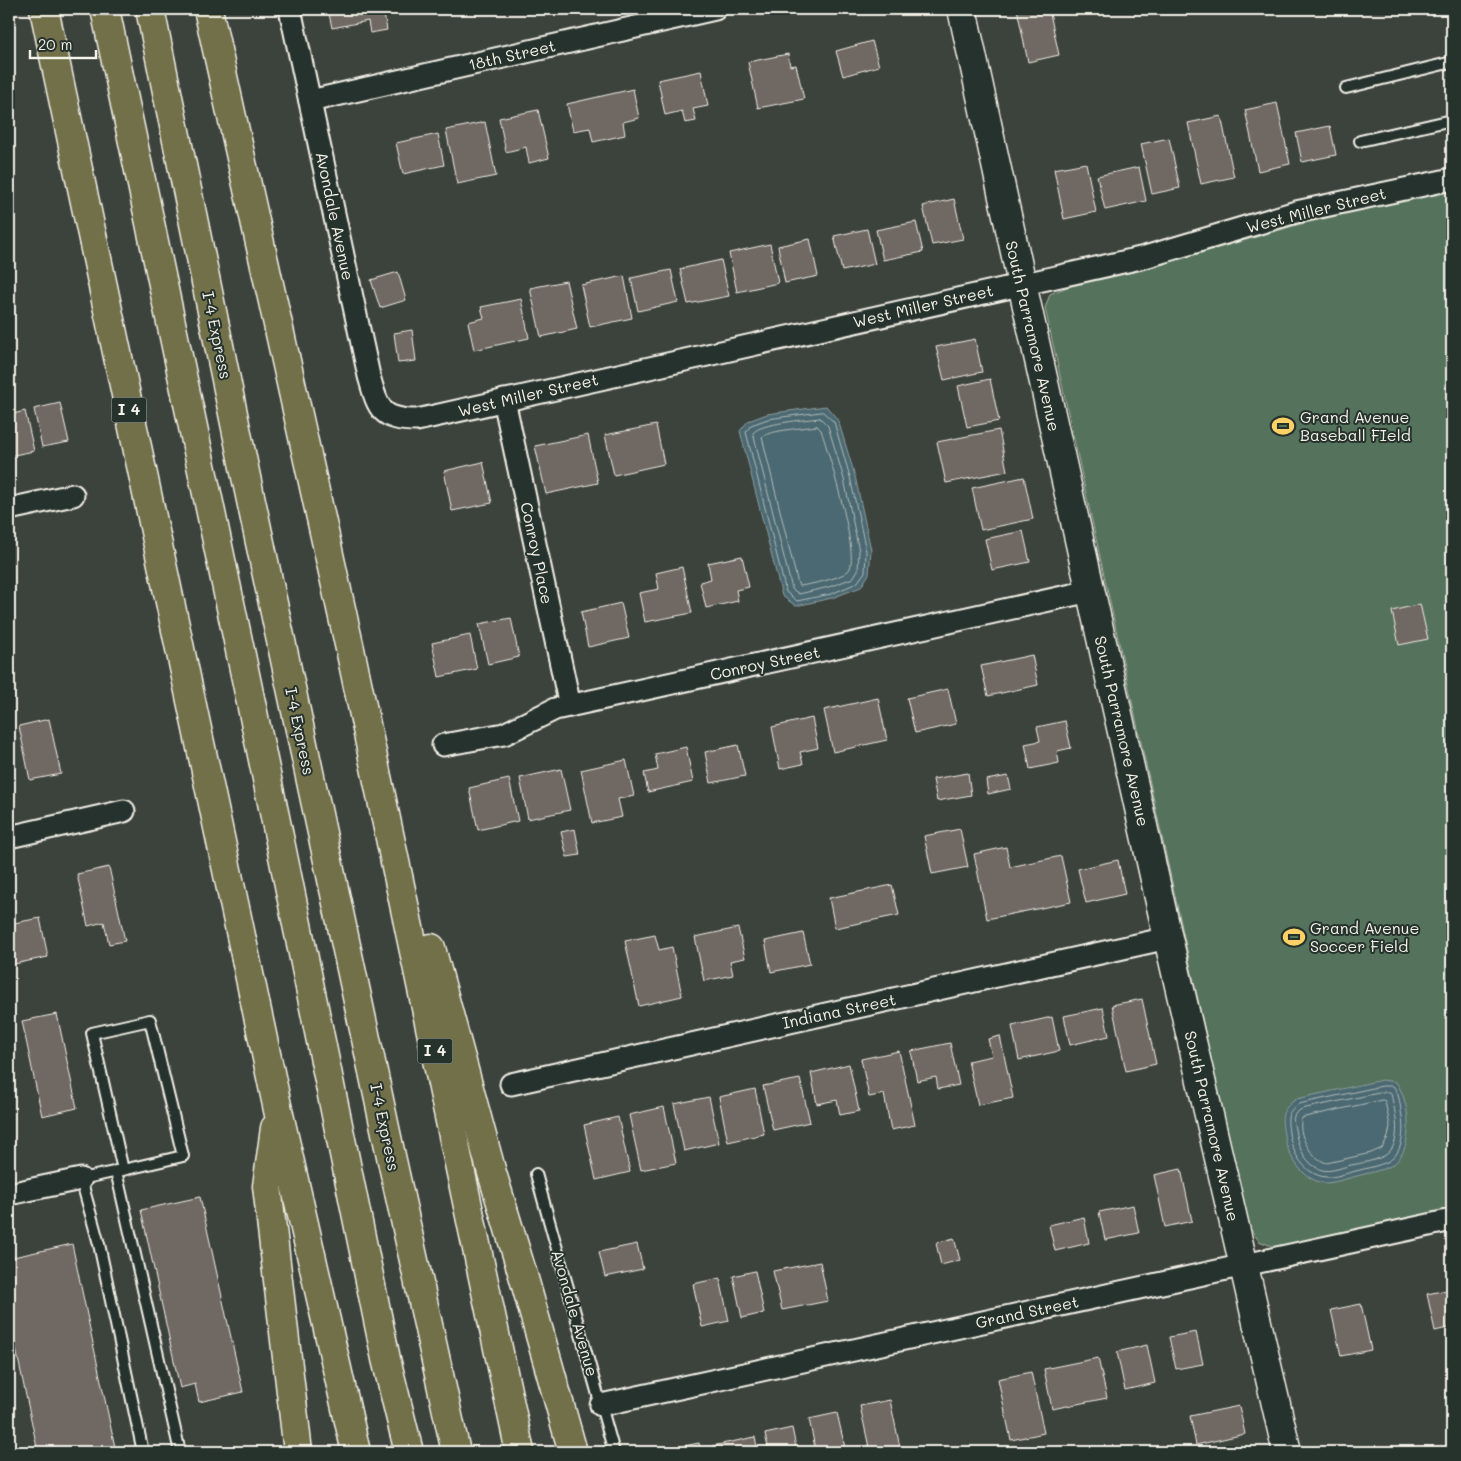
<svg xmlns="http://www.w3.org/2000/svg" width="1461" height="1461" viewBox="0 0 1461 1461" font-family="Mali,sans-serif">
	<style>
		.green { fill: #54725b; stroke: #a4b2a2 }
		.water { fill: #4c6972; stroke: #8f9fa1 }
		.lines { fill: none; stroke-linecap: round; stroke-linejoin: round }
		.shore { stroke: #b1bbb9; stroke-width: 1 }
		.building { fill: #706762; stroke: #f4f1e8 }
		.lane-casing { stroke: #f4f1e8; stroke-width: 14 }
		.street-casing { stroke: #f4f1e8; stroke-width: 25 }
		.secondary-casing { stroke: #f4f1e8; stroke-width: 31 }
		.highway-casing { stroke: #f4f1e8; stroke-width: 31 }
		.lane { stroke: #26332d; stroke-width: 10 }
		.street { stroke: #26332d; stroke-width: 21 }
		.secondary { stroke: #26332d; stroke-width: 28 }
		.highway { stroke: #71704a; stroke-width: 28 }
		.labels { text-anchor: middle; stroke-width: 4; stroke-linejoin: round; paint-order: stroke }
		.shield { fill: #26332d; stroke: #b6b8b0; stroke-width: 1 }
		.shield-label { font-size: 15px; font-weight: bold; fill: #f4f1e8 }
		.street-label { font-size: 16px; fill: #f4f1e8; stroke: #26332d }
		.poi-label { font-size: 16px; fill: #f4f1e8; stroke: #26332d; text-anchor: start }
	</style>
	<rect width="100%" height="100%" fill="#3c433d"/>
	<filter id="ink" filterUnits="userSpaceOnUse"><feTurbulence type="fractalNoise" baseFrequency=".02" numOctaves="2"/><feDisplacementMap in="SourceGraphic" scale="10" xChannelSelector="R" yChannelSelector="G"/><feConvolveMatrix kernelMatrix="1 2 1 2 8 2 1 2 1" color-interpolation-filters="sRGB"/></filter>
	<g filter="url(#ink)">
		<polygon class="green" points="1452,189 1452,1208 1274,1247 1259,1241 1248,1226 1045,308 1050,294 1067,287 1142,270 1297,225"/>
		<g class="water">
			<polygon points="826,406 838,420 855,476 871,550 869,574 861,587 832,598 796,606 782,596 740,431 748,421 767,414"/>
			<path d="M1382 1080 1396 1082C1410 1101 1415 1147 1394 1164 1385 1170 1371 1172 1361 1175 1351 1177 1338 1182 1327 1183 1304 1183 1287 1155 1284 1135 1281 1116 1280 1111 1296 1099Z"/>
		</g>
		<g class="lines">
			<g class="shore">
				<polygon points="823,412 834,422 850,477 866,551 865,572 857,583 831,594 797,601 786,592 746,432 751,425 768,419"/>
				<path d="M820 418 828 426 844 479 859 551 858 570 853 578 829 587 799 594 792 589 753 433C760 423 806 420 820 418Z"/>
				<path d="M817 426 821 430C827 448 862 561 848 571 839 579 812 584 800 586L798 584 762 437C771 430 804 428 817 426Z"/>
				<path d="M1383 1086H1393C1399 1093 1400 1103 1401 1111 1404 1127 1405 1151 1389 1161 1379 1166 1367 1168 1356 1171 1347 1173 1334 1178 1326 1177 1304 1175 1292 1152 1289 1133 1287 1118 1286 1112 1299 1104Z"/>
				<path d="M1384 1092H1390L1391 1094C1395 1111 1404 1145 1384 1156 1374 1161 1362 1163 1351 1165 1340 1168 1327 1174 1317 1168 1303 1160 1297 1144 1295 1129 1294 1124 1292 1119 1295 1114 1296 1113 1300 1110 1302 1109Z"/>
				<path d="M1383 1100 1385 1101 1390 1126 1388 1137 1382 1148 1371 1153 1327 1163C1311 1159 1296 1133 1302 1118Z"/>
			</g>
		</g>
		<g class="building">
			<polygon points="328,9 383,9 387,30 370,33 368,21 332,28"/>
			<polygon points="1017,9 1049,9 1059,55 1028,62"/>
			<polygon points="872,41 879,66 843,76 836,51"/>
			<polygon points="788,54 790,66 796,65 804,99 758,108 748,62"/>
			<polygon points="701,71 708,106 693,109 696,121 685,123 682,111 665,115 658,80"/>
			<polygon points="633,89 639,118 623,122 625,135 593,142 590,128 573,131 567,104"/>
			<polygon points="1277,103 1290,164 1258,171 1245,110"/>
			<polygon points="538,110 549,158 529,163 526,147 506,152 499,118"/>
			<polygon points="1221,116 1234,177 1201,184 1188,123"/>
			<polygon points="485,122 496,176 457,184 446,130"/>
			<polygon points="1330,126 1336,155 1302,162 1296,133"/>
			<polygon points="438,134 444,165 403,174 396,143"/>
			<polygon points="1169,138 1180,188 1152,194 1141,144"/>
			<polygon points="1086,163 1096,212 1064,219 1054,169"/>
			<polygon points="1139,167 1146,201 1105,210 1097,176"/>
			<polygon points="954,199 963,239 932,245 923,206"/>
			<polygon points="916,222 923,252 883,260 876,230"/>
			<polygon points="867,229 875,264 842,271 834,236"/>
			<polygon points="810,239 818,276 785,283 778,246"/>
			<polygon points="770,244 778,283 737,292 729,253"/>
			<polygon points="721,260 729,296 688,304 680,269"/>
			<polygon points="671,270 678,302 638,311 631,278"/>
			<polygon points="398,272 406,300 380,308 371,280"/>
			<polygon points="624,276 632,318 590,327 581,285"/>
			<polygon points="566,281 577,329 541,337 530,288"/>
			<polygon points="521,299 529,338 474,350 468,322 484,318 481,307"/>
			<polygon points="412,330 416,361 398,363 394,333"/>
			<polygon points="975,339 982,372 944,380 936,347"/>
			<polygon points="990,379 999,421 967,427 958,386"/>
			<polygon points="60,403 69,442 42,447 34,409"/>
			<polygon points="25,411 34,451 9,456 9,415"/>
			<polygon points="656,425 664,464 614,475 605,435"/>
			<polygon points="999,430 1007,471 946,483 937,442"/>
			<polygon points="588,435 598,483 546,494 535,446"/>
			<polygon points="483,462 492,503 452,511 444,471"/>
			<polygon points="1024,477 1033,519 981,530 972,488"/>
			<polygon points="1023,531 1030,562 992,570 985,539"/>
			<polygon points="742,556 749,587 736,590 738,601 706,608 700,582 711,579 708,563"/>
			<polygon points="682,567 692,613 645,622 639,593 659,589 656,573"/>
			<polygon points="621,603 629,638 588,647 581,612"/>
			<polygon points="1420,604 1428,639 1399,645 1392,611"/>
			<polygon points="511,618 519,657 488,664 479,624"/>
			<polygon points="470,635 477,669 439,677 432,643"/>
			<polygon points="1032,655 1038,685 988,696 981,666"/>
			<polygon points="948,689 956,724 915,733 907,698"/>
			<polygon points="878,698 887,740 833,752 824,710"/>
			<polygon points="812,718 818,748 800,752 803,764 780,769 772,727"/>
			<polygon points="49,719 61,774 30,780 19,726"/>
			<polygon points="1065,721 1071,748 1057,751 1059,763 1030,769 1025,744 1040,741 1037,727"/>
			<polygon points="738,745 745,776 711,783 705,752"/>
			<polygon points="686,747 693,782 648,792 644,773 658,770 655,754"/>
			<polygon points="626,760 634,796 618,799 622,817 592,823 581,770"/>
			<polygon points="561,769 570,810 528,819 520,778"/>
			<polygon points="968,773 971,795 937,801 933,779"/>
			<polygon points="1008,776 1011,789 988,794 986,780"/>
			<polygon points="509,779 518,821 478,830 469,788"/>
			<polygon points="575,829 580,855 567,857 561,832"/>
			<polygon points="960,829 968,867 932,874 924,836"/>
			<polygon points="1006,847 1010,867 1061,856 1071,902 987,919 974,854"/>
			<polygon points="1118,860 1125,894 1086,903 1078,869"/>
			<polygon points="109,867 125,941 109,944 104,922 88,926 77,874"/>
			<polygon points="892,885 899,915 835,928 829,898"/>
			<polygon points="40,918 48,957 9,965 9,924"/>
			<polygon points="738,928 745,958 730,961 733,975 704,981 695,937"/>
			<polygon points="803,933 810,964 771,972 765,941"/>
			<polygon points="655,935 659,950 672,947 682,996 639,1006 625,941"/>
			<polygon points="1142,999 1156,1064 1126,1071 1112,1005"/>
			<polygon points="1103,1008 1109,1036 1070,1045 1064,1016"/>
			<polygon points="57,1014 77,1108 42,1116 22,1021"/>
			<polygon points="1052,1017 1059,1051 1019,1060 1012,1026"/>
			<polygon points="1000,1036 1013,1098 978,1105 968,1061 992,1056 988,1039"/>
			<polygon points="950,1043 959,1085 938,1089 936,1077 917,1081 911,1051"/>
			<polygon points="899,1051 915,1125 891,1130 884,1094 869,1097 861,1059"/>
			<polygon points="849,1064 859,1111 840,1115 837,1100 817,1104 811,1073"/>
			<polygon points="800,1079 810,1122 773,1130 763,1086"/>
			<polygon points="755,1089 764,1134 728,1142 719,1097"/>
			<polygon points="709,1097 719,1143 684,1151 674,1104"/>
			<polygon points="664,1107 676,1163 641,1170 629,1115"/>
			<polygon points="618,1117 630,1172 596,1180 584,1125"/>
			<polygon points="1181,1169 1192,1221 1165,1227 1154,1175"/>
			<polygon points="200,1197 243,1392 199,1402 195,1384 180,1388 141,1210"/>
			<polygon points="1133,1205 1139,1233 1105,1240 1099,1212"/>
			<polygon points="1084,1217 1089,1243 1055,1251 1049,1225"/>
			<polygon points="954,1238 960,1260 941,1265 936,1243"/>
			<polygon points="72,1244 116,1452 38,1452 9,1316 9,1258"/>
			<polygon points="637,1244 643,1269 605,1277 599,1252"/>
			<polygon points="820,1262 828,1301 782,1310 773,1271"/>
			<polygon points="755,1271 764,1313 742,1318 733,1276"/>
			<polygon points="720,1278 729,1321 702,1327 693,1284"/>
			<polygon points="1452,1289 1452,1327 1435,1331 1427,1294"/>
			<polygon points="1361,1304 1371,1350 1341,1356 1331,1310"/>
			<polygon points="1196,1332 1203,1364 1176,1369 1169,1337"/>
			<polygon points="1147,1345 1155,1383 1125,1390 1117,1352"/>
			<polygon points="1098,1358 1107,1398 1052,1409 1044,1369"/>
			<polygon points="1031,1372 1044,1433 1011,1440 998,1379"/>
			<polygon points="890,1400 901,1452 870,1452 860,1406"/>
			<polygon points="1239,1406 1245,1434 1196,1445 1190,1416"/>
			<polygon points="837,1413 846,1452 816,1452 809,1419"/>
			<polygon points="792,1428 797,1452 769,1452 765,1434"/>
			<polygon points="755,1437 758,1452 713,1452 712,1446"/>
			<polygon points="699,1443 701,1452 655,1452"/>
		</g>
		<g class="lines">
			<g class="lane-casing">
				<g id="lane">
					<polyline points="1346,88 1452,62"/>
					<polyline points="1360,141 1452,120"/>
					<polyline points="123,1170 92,1033 150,1020 183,1156 123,1170 81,1179 99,1244 143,1452"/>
					<polyline points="116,1171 180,1452"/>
					<polyline points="536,1174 614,1452"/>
				</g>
			</g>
			<g class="street-casing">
				<g id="street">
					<path d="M290 9 369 376C378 408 380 420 417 420L1145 257 1296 212 1452 179"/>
					<polyline points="310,101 715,9"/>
					<polyline points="504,400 570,706"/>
					<polyline points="9,509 73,495"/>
					<polyline points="443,745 504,734 555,709 1090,591"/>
					<polyline points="9,837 124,811"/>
					<polyline points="511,1084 1168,938"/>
					<polyline points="9,1194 81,1179"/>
					<polyline points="601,1405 1452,1220"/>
				</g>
			</g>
			<g class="secondary-casing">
				<polyline id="secondary" points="962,9 1022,284 1168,938 1287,1452"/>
			</g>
			<g class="highway-casing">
				<g id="highway">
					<polyline points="44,9 278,1110 356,1452"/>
					<polyline points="105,9 274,812 386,1359 409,1452"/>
					<polyline points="150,9 246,477 391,1156 456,1452"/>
					<polyline points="208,9 350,649 520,1452"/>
					<polyline points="431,948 492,1173 523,1275 573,1452"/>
					<polyline points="275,1128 267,1186 298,1452"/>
				</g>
			</g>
			<use href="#lane" class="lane"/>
			<use href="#street" class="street"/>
			<use href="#secondary" class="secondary"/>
			<use href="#highway" class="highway"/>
		</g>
	</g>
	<defs>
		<g id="stadium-bare" transform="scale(1.725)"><path d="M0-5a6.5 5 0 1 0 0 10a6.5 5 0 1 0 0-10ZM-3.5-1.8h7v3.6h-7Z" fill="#ffd166" stroke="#26332d" stroke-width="2.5" paint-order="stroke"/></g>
	</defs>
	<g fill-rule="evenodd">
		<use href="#stadium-bare" x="1283" y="426"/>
		<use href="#stadium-bare" x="1294" y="937"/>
	</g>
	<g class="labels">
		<g class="shield">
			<rect x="111.5" y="397.5" width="35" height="25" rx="4"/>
			<rect x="417.5" y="1038.5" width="35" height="25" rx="4"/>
		</g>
		<g class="shield-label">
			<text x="129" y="415">I 4</text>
			<text x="435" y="1056">I 4</text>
		</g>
		<g class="street-label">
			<text transform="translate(512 55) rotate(-13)" y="6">18th Street</text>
			<text transform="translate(1316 210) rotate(-14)" y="6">West Miller Street</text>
			<text transform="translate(335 216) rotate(78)" y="6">Avondale Avenue</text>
			<text transform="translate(923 306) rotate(-13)" y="6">West Miller Street</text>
			<text transform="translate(217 335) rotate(78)" y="6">I-4 Express</text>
			<text transform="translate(1033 336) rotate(77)" y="6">South Parramore Avenue</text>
			<text transform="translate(528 395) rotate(-13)" y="6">West Miller Street</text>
			<text transform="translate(537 553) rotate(78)" y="6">Conroy Place</text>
			<text transform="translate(765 663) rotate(-12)" y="6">Conroy Street</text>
			<text transform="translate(300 731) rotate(78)" y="6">I-4 Express</text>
			<text transform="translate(1122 731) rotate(77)" y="6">South Parramore Avenue</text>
			<text transform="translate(839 1011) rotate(-12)" y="6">Indiana Street</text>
			<text transform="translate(1212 1126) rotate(77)" y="6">South Parramore Avenue</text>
			<text transform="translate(385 1127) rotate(78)" y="6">I-4 Express</text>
			<text transform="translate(1027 1312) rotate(-12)" y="6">Grand Street</text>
			<text transform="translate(575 1313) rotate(74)" y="6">Avondale Avenue</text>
		</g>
		<g class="poi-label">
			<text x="1300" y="423">Grand Avenue<tspan x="1300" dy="18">Baseball FIeld</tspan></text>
			<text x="1310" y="934">Grand Avenue<tspan x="1310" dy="18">Soccer Field</tspan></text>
		</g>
	</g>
	<rect width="1461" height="1461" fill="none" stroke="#26332d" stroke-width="30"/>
	<rect x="15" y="15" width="1431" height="1431" fill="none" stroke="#f4f1e8" stroke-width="2" filter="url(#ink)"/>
	<path d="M30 50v8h66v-8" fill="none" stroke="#f4f1e8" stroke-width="2.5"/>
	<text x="38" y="50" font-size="15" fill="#f4f1e8" stroke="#26332d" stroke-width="4" paint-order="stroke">20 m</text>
</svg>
